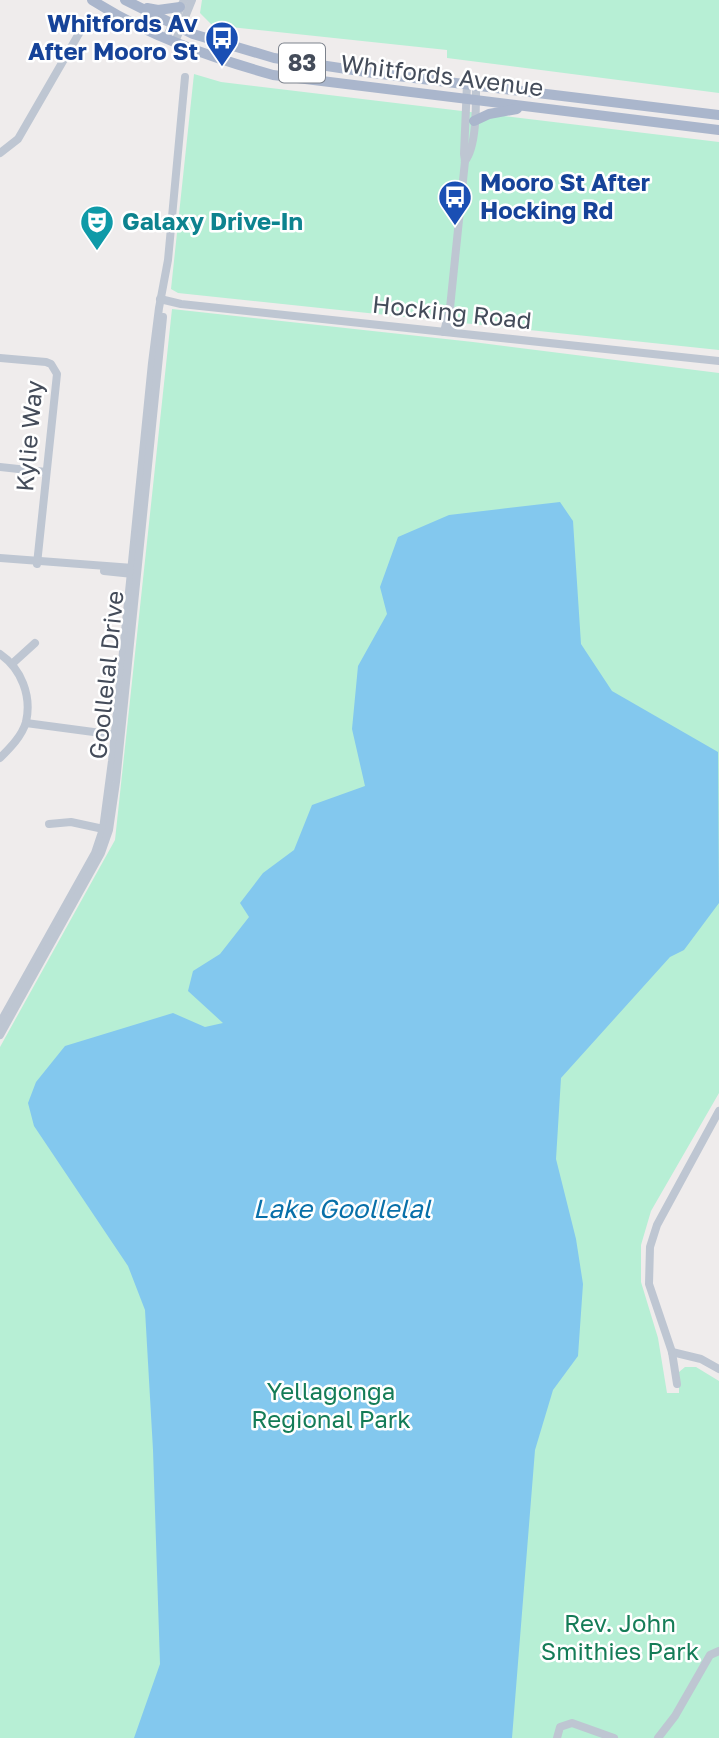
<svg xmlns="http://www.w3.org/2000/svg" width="719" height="1738" viewBox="0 0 719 1738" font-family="'Golos Text',sans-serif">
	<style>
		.green { fill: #b7efd5 }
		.water { fill: #83c8ee }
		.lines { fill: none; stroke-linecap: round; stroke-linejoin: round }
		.minor { stroke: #bec6d2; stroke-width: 8 }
		.major { stroke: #aab6cc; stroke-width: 10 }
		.labels { text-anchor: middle; stroke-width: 5; stroke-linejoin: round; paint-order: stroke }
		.shield { fill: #fff; stroke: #7c828c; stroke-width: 2 }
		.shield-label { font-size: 23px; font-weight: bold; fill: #444c5a }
		.transit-label { font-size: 24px; font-weight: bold; fill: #164399; stroke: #fff; text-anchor: end }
		.street-label { font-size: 24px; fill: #444c5a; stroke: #fff }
		.culture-label { font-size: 24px; font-weight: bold; fill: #0d838f; stroke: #fff; text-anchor: start }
		.park-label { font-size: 24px; fill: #147c57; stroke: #fff }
		.water-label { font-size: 26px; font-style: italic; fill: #0870a9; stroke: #fff }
	</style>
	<rect width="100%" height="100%" fill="#efecec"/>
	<g class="green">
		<polygon points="202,0 719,0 719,93 447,58 447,50 212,25 200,13"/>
		<polygon points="194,74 221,82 719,142 719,350 178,293 171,289"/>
		<polygon points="172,309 473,342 719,373 719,1093 651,1211 641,1245 641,1282 658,1338 667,1393 679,1393 679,1372 685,1367 696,1367 719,1381 719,1738 0,1738 0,1047 115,840"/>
	</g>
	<polygon class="water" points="560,502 573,521 581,644 612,691 718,752 719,903 684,950 670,957 561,1078 556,1159 576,1239 583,1284 578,1356 553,1390 535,1450 512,1738 134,1738 160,1664 153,1450 145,1310 128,1266 34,1126 28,1103 36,1082 65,1046 173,1013 205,1027 223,1023 188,991 193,971 220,954 249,917 240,903 263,873 294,850 312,805 365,786 352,729 358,666 387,614 380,587 398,537 449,515"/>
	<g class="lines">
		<g class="minor">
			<polyline points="166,38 184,0"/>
			<polyline points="175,42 192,0"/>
			<polyline points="0,153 18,139 81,30"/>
			<path d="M465 161C477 146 476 104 476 84"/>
			<polyline points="160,299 181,304 719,361"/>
			<polyline points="450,308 451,332"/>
			<polyline points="444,332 450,308 465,161 464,154 467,84"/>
			<polyline points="0,358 46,362 51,364 57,374 37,564"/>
			<polyline points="0,467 46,472"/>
			<polyline points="0,558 133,568"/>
			<polyline points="104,571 133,574"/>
			<path d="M0 654C21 668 32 696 26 722 22 736 10 748 0 758"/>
			<polyline points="13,663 35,643"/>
			<polyline points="26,723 116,735"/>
			<polyline points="49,824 71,822 108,830"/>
			<polyline points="0,1023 95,853 103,829 112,761 152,363 159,308 168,260 185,77"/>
			<polyline points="0,1035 101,853 109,830 116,782 163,317"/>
			<polyline points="672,1352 701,1359 719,1369"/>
			<polyline points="677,1384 672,1352 649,1284 650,1247 657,1225 719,1111"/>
			<polyline points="557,1738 560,1727 572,1723 614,1738"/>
			<polyline points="658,1738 675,1716 710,1655 719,1651"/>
		</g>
		<g class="major">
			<path d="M92 0C148 36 210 57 273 75L719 130"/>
			<polyline points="125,0 193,34 274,58 373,73 719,115"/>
			<polyline points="147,8 158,10 180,7"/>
			<polyline points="474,121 489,114 517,109"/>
		</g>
	</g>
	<defs>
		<g id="bus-pin" transform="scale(1.75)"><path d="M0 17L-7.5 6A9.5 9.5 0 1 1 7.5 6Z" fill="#1a4fb4" stroke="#fff"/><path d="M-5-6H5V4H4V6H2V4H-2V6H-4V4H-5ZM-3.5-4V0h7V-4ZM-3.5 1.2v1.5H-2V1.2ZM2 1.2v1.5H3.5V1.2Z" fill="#fff"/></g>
		<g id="theatre-pin" transform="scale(1.75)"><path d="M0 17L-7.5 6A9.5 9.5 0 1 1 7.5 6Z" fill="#0f9aa8" stroke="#fff"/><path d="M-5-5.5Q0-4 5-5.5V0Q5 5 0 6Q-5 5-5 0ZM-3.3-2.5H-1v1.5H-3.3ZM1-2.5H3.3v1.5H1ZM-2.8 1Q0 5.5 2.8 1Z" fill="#fff"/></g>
	</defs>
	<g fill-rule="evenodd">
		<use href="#bus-pin" x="222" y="38"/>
		<use href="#bus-pin" x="455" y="197"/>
		<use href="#theatre-pin" x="97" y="222"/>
	</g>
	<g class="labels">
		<rect class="shield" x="279" y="43.5" width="46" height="39" rx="5"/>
		<g class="shield-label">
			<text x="302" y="71">83</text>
		</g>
		<g class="transit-label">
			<text x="198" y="32">Whitfords Av<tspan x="198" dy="28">After Mooro St</tspan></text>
			<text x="480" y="191" text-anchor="start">Mooro St After<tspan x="480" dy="28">Hocking Rd</tspan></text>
		</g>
		<g class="street-label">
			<text transform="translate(442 76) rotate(7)" y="8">Whitfords Avenue</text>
			<text transform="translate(452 313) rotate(6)" y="8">Hocking Road</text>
			<text transform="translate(30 436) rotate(-85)" y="8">Kylie Way</text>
			<text transform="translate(107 675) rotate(-84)" y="8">Goollelal Drive</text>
		</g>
		<g class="culture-label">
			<text x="122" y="230">Galaxy Drive-In</text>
		</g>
		<g class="park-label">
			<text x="331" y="1400">Yellagonga<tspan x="331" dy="28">Regional Park</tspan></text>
			<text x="620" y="1632">Rev. John<tspan x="620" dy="28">Smithies Park</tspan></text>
		</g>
		<g class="water-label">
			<text x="342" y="1218">Lake Goollelal</text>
		</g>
	</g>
</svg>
